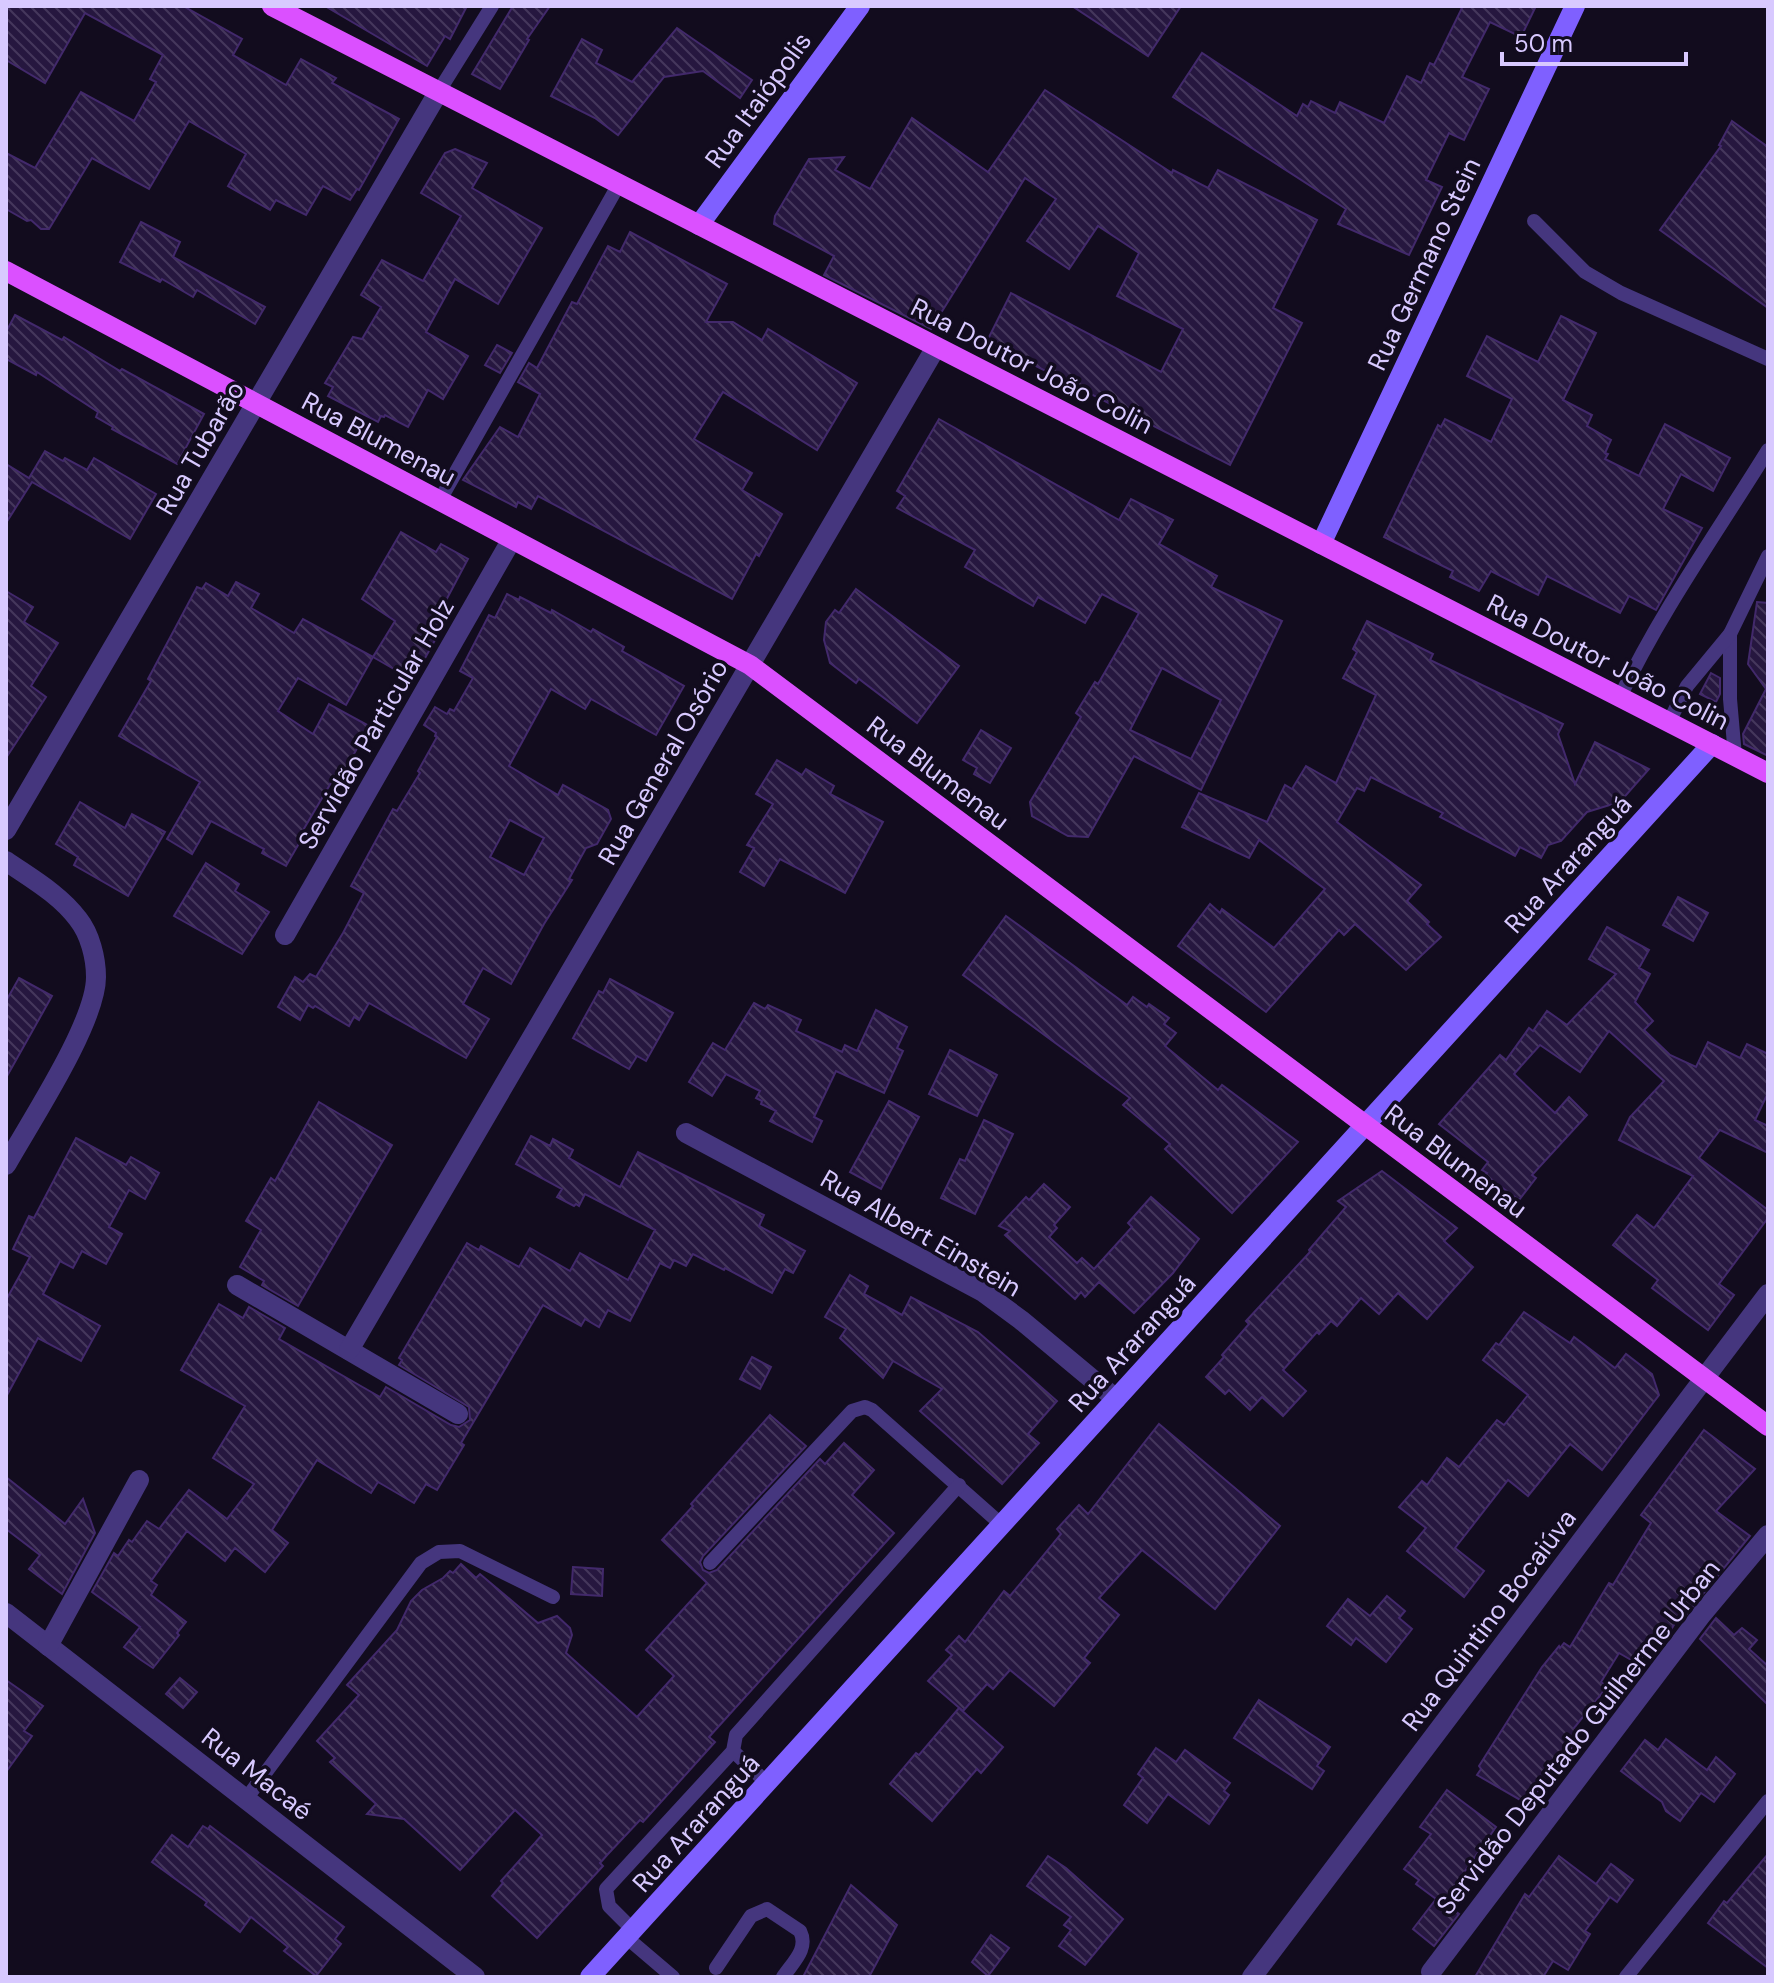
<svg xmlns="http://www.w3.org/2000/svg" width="1774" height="1983" viewBox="0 0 1774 1983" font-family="'DM Sans',sans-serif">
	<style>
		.building { fill: url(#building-back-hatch); stroke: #42296b; stroke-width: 2; fill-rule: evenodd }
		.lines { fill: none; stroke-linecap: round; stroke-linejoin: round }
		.lane { stroke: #45367e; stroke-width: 14 }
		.street { stroke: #45367e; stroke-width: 20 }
		.secondary { stroke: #7f60ff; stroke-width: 20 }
		.primary { stroke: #db50ff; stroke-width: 20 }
		.labels { text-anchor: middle; stroke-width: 7; stroke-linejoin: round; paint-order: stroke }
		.street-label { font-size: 26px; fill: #d8c9ff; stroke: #120c1e }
	</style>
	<defs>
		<pattern id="building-back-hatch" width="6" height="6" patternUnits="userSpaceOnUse" patternTransform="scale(2)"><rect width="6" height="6" fill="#26173f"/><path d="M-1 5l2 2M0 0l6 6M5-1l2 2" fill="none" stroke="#45375c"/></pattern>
	</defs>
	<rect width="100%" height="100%" fill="#120c1e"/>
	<g class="building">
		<polygon points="6,6 183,6 242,39 233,55 286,85 301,59 336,78 332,83 399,119 359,190 357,189 350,200 323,186 306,215 276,200 270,210 228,186 246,154 189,121 149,189 92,158 49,229 41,229 31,220 27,221 6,209 6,153 35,168 81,92 134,121 156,82 150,79 163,55 85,13 45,83 6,60"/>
		<polygon points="325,6 467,6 450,39 445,36 427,66"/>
		<polygon points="513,6 550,6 527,39 529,40 500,89 472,74"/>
		<polygon points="1072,6 1181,6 1148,56"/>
		<polygon points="1458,6 1536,6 1521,37 1490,22 1462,77 1489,89 1464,140 1449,133 1426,180 1442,187 1409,255 1338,224 1346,209 1173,97 1202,53 1297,116 1303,104 1308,107 1311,101 1335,113 1340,102 1384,123 1407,76 1421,83 1430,63 1434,65 1462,8"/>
		<polygon points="677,28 752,80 740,98 703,71 664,77 618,135 595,118 551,96 582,39 602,50 596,63 632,82"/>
		<polygon points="1045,90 1172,173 1173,170 1208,188 1218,170 1317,220 1273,308 1302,323 1230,465 987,341 1011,293 1161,372 1183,329 1117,296 1139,253 1098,226 1069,269 1027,241 1056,199 1025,178 931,329 824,275 834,256 774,224 775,216 809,159 844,157 835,170 870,189 912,118 988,172"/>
		<polygon points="1732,121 1768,147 1768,308 1660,230 1721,146 1719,145"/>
		<polygon points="455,149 487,163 472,188 542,228 498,304 455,279 426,332 468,356 443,399 428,390 408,427 385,415 384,417 381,416 378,422 328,396 333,387 325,383 353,337 362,339 381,307 361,295 382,260 423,281 461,216 421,193 445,153"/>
		<polygon points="141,222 180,242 173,257 265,307 255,324 197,290 193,297 162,279 160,282 120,262"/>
		<polygon points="630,232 727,284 706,322 733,322 762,340 768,329 857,383 817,450 723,392 694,439 752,473 742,490 782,514 759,556 756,554 732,599 538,496 531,509 518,502 516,507 463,480 500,427 518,437 540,394 518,382 529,363 537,368 572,302 577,304 608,246 620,252"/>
		<polygon points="15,315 62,340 64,337 120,371 122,369 204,414 177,464 112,429 113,427 96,417 98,412 37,372 36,375 6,359 6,332"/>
		<polygon points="1561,316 1596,333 1563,400 1592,415 1587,426 1611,440 1605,453 1608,454 1605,459 1639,476 1665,424 1730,458 1713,491 1681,474 1663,509 1702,528 1656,610 1629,596 1620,613 1547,576 1538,595 1491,571 1479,591 1450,577 1453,571 1384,537 1438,425 1441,427 1445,419 1491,442 1512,399 1467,376 1487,336 1538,362"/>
		<polygon points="497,345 512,353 500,373 485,365"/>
		<path d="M939 419 1119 520 1131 499 1173 520 1159 544 1217 576 1211 587 1282 621 1201 790 1134 756 1088 837 1068 836 1032 816 1030 802 1081 717 1076 713 1095 682 1098 684 1139 613 1102 594 1085 623 1038 597 1033 606 965 567 975 550 897 508 905 496 897 491ZM1162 668 1221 700 1191 759 1130 730Z"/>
		<polygon points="45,451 63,461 65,458 87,470 94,458 156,494 130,539 32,482 6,523 6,464 29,478"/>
		<polygon points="401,532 436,552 441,544 468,559 443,606 451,611 413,680 373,657 395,621 362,599"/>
		<polygon points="236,582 259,594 251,608 294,633 303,619 373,657 346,705 298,678 278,711 313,734 329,704 369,726 346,769 341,766 302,832 305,833 286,866 262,853 264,849 211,821 192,854 167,839 200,782 119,736 151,681 148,679 197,587 202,589 206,583 228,596"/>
		<polygon points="856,589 959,666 917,723 859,679 856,683 830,663 824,640 826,622 835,610 839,613"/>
		<polygon points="6,591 33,607 24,622 58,643 31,686 46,697 6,758"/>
		<path d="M507 594 519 600 520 597 551 613 552 610 591 632 593 629 624 647 622 651 684 686 656 735 591 699 585 709 551 689 509 766 558 795 563 785 608 810 611 819 597 844 586 848 569 879 572 880 544 924 511 984 483 968 463 1004 489 1019 466 1058 369 1003 359 1020 354 1017 349 1026 315 1006 313 1008 308 1005 300 1020 278 1007 295 977 303 982 310 974 316 977 343 933 364 893 351 886 393 809 397 811 420 773 418 771 437 737 435 736 436 733 424 725 435 707 447 714 450 709 454 711 473 678 460 671 489 615 495 618ZM510 820 544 838 524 875 490 857Z"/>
		<polygon points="1757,602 1768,603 1768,756 1744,744 1743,734 1766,689 1748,664"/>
		<polygon points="1367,621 1433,654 1430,660 1563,724 1558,734 1575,784 1595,742 1649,769 1620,802 1587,812 1561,841 1548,845 1541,858 1520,847 1515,856 1440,817 1443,813 1371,777 1364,791 1357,788 1337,822 1421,885 1407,901 1429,922 1427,924 1441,937 1406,970 1355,924 1344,935 1339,930 1266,1012 1178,946 1210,904 1220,913 1222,909 1274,948 1325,889 1259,840 1249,858 1182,827 1199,793 1267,822 1285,785 1292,789 1306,766 1336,783 1376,695 1343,678 1357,652 1353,649"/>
		<polygon points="1711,673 1720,678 1720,694 1716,702 1700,694"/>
		<polygon points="981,730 1011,748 990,783 974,774 977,768 963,760"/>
		<polygon points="777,760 802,775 806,769 834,786 830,794 883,822 845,893 780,859 764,886 740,872 754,848 747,845 773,804 756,794"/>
		<polygon points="80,802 125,828 132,814 165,832 128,896 74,865 78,857 56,844"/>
		<polygon points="206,863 239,884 235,891 269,912 242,954 174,916"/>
		<polygon points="1678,897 1708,913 1693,941 1663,925"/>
		<polygon points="1006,916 1127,1005 1133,997 1147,1007 1149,1004 1169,1018 1164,1024 1176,1033 1165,1046 1218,1090 1222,1085 1298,1142 1232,1213 1165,1149 1170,1144 1123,1105 1130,1098 963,975"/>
		<polygon points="1607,927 1649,950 1639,968 1650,974 1635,1002 1653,1021 1644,1030 1670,1055 1696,1067 1708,1042 1740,1058 1747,1044 1768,1054 1768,1093 1755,1120 1768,1126 1768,1153 1720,1130 1699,1158 1768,1210 1768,1218 1719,1284 1734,1295 1708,1330 1652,1288 1658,1280 1613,1245 1637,1215 1654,1228 1693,1176 1619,1140 1630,1117 1664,1081 1609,1031 1580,1072 1540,1045 1514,1074 1555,1113 1569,1097 1587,1115 1532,1175 1536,1178 1519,1200 1485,1175 1487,1173 1482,1170 1488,1162 1439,1124 1500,1055 1506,1060 1529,1028 1533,1031 1547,1011 1567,1025 1616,974 1589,959"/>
		<polygon points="19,978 52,996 6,1078 6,1001"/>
		<polygon points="610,979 673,1013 646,1061 637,1056 629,1069 573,1038 599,991 603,993"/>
		<polygon points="754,1003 765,1009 768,1005 801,1020 796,1031 842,1052 845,1045 857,1051 876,1010 907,1027 897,1048 903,1051 884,1093 836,1071 814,1117 822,1121 812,1142 770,1121 776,1111 761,1104 762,1101 756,1098 760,1091 726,1074 712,1096 689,1082 713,1043 725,1050"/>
		<polygon points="950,1050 997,1075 977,1116 929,1094"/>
		<polygon points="889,1101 919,1117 881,1189 850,1172"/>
		<polygon points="319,1102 392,1145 298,1306 262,1285 264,1281 240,1267 261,1230 246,1221 271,1178 275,1181"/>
		<polygon points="984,1120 1013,1134 975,1214 941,1198 960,1159 965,1161"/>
		<polygon points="531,1136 550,1146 553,1139 573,1150 569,1158 620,1187 638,1152 764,1215 759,1226 805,1251 793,1273 785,1269 772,1293 725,1268 724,1270 693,1254 686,1266 674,1260 670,1268 660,1263 630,1321 608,1310 599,1327 585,1319 581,1326 543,1305 461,1443 464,1445 437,1490 426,1484 414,1503 378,1482 371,1493 317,1460 272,1530 288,1543 265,1572 235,1548 225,1561 187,1531 151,1581 157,1585 151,1595 186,1622 177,1633 179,1635 153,1668 141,1660 124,1647 140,1627 92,1592 114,1553 118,1556 129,1540 132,1542 147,1521 159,1529 189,1490 227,1519 254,1484 213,1458 245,1406 181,1370 219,1304 243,1318 249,1307 285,1328 279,1339 380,1397 386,1387 451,1425 459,1427 470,1420 469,1407 399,1365 402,1360 399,1358 467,1243 479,1250 481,1246 519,1267 530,1248 570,1271 580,1253 628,1280 655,1230 585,1194 579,1206 576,1204 574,1206 557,1197 562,1189 516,1164"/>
		<polygon points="76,1138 126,1165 131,1157 159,1173 145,1199 129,1190 109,1227 122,1234 106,1264 82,1251 73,1268 60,1261 43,1294 100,1326 81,1361 38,1338 6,1397 6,1300 30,1257 13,1249 29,1216 34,1218"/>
		<polygon points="1382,1171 1457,1228 1444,1241 1473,1267 1427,1319 1398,1293 1379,1314 1361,1298 1337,1326 1331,1321 1319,1334 1317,1332 1283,1370 1306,1391 1283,1416 1262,1397 1250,1410 1229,1390 1225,1394 1206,1377 1224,1357 1222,1355 1249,1324 1246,1321 1310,1252 1309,1250 1346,1207 1338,1201"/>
		<polygon points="1044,1184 1070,1207 1054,1225 1057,1228 1049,1237 1077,1263 1082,1258 1094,1269 1132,1227 1128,1223 1151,1197 1199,1239 1173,1273 1134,1313 1099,1282 1085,1297 1081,1292 1075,1299 1005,1235 1010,1231 999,1226 1026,1197 1029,1200"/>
		<polygon points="850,1275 868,1286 864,1294 902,1315 911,1297 978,1332 1057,1401 1028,1434 1039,1443 1002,1484 920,1411 942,1389 893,1361 883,1378 840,1338 846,1329 825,1317"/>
		<polygon points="1524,1312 1570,1343 1574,1337 1615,1368 1626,1354 1652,1374 1659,1395 1602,1470 1570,1444 1528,1496 1508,1480 1455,1548 1484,1571 1464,1597 1407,1551 1426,1528 1399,1507 1422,1481 1427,1485 1447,1458 1459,1467 1497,1420 1504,1425 1528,1395 1483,1360 1496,1343 1499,1345"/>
		<polygon points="752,1357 771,1367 760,1389 740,1379"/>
		<polygon points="770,1415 806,1446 703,1556 700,1562 703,1570 709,1573 717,1570 820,1459 825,1464 844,1443 874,1470 852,1495 894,1533 709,1737 715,1742 643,1822 640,1820 608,1854 600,1863 603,1866 537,1938 492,1896 503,1883 501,1881 542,1835 515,1810 460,1870 404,1819 367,1814 376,1804 330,1762 335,1758 317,1741 359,1695 347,1685 397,1630 411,1601 422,1590 443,1578 450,1571 453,1573 461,1564 476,1578 480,1574 538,1623 557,1616 570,1628 572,1635 566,1653 637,1717 674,1676 646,1650 707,1583 662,1540 693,1506 691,1504"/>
		<polygon points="1159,1424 1280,1526 1215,1609 1142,1550 1099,1598 1119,1615 1084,1658 1090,1663 1054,1706 1010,1670 993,1689 987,1684 963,1711 928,1681 952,1655 946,1650 959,1636 965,1642 1004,1591 1010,1596 1061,1534 1057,1529 1079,1505 1088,1514"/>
		<polygon points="1704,1430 1755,1469 1716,1511 1750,1536 1681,1621 1678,1618 1662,1645 1653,1639 1638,1664 1619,1653 1601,1682 1607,1687 1574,1728 1581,1732 1546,1790 1540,1787 1529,1805 1477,1775 1481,1769 1479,1766 1542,1667 1559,1646 1560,1648 1564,1643 1570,1647 1609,1583 1613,1585 1651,1523 1641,1515"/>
		<polygon points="6,1477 65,1524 83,1499 95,1533 62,1594 29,1569 40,1555 6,1529"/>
		<polygon points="573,1567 603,1569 602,1596 571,1594"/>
		<polygon points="1387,1596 1405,1611 1399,1618 1412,1629 1386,1662 1356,1638 1351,1645 1327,1626 1348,1599 1370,1616"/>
		<polygon points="1716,1618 1734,1635 1742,1628 1757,1640 1749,1649 1768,1666 1768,1705 1700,1639"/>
		<polygon points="180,1678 197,1692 183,1708 166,1694"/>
		<polygon points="6,1680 43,1706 24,1731 32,1736 6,1772"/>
		<polygon points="1259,1700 1330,1747 1317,1766 1324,1771 1312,1789 1234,1738"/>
		<polygon points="959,1708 1003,1747 981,1773 977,1769 932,1821 890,1784 916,1753 919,1755"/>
		<polygon points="1666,1739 1707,1770 1716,1757 1735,1774 1714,1802 1701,1793 1680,1821 1666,1811 1662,1802 1621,1771 1645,1740 1658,1750"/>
		<polygon points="1156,1748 1176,1762 1185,1750 1230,1783 1224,1791 1229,1795 1209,1824 1168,1794 1147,1823 1124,1805 1143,1778 1138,1774"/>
		<polygon points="1447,1790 1496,1827 1443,1902 1459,1914 1434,1946 1413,1929 1436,1899 1416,1884 1419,1880 1404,1869 1431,1834 1420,1827"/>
		<polygon points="203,1826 208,1829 210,1826 344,1927 335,1939 341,1944 316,1976 284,1951 288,1947 251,1917 240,1932 205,1905 207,1902 152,1862 172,1835 188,1847"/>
		<polygon points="1768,1854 1768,1968 1708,1923 1724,1901 1727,1903"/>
		<polygon points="1048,1856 1066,1868 1123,1919 1085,1965 1059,1946 1071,1930 1064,1925 1071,1917 1027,1886"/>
		<polygon points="1559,1856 1596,1884 1611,1864 1633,1880 1617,1902 1610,1897 1585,1931 1590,1934 1568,1970 1553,1961 1543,1977 1475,1977 1525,1894 1529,1897"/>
		<polygon points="851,1885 897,1925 869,1977 803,1977"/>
		<polygon points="991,1935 1009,1948 988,1976 972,1962"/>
	</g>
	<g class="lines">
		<g class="lane">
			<polyline points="439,91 492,6"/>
			<polyline points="1534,221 1585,272 1621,293 1768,359"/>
			<polyline points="440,500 619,184"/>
			<polyline points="1730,634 1730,699 1735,756"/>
			<path d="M1620 697C1661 611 1718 531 1768 450"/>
			<polyline points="1669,722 1687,686 1730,634 1768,556"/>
			<polyline points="710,1563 852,1411 865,1407 872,1410 1002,1525"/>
			<polyline points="733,1751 767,1783"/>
			<polyline points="246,1799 421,1563 439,1552 460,1551 553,1597"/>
			<polyline points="633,1930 609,1906 606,1889 733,1751 736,1735 959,1485"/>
			<polyline points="626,1937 673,1977"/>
			<path d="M716 1968 751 1916 767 1909 800 1931C809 1949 793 1962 783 1977"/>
			<polyline points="1626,1977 1768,1801"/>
		</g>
		<g class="street">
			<polyline points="6,830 439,91"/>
			<path d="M6 861C32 879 59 894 78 919 90 934 96 958 96 977 96 1023 30 1122 6 1165"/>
			<polyline points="285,935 512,539"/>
			<polyline points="686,1133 983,1292 1021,1320 1116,1399"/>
			<polyline points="237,1285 458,1414"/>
			<polyline points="349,1350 936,347"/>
			<polyline points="6,1613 475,1977"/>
			<polyline points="48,1646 139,1480"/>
			<polyline points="1431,1972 1702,1614 1768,1535"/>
			<polyline points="1252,1977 1768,1294"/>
		</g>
		<g class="secondary">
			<polyline points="699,225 860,6"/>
			<polyline points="1321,544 1575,6"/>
			<polyline points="590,1977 1712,744"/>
		</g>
		<g class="primary">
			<polyline points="272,6 1768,773"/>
			<polyline points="6,271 750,665 1768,1426"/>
		</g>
	</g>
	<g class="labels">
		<g class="street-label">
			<text transform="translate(758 100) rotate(-54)" y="9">Rua Itaiópolis</text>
			<text transform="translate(1424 264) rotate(-65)" y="9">Rua Germano Stein</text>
			<text transform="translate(1032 366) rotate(27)" y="9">Rua Doutor João Colin</text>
			<text transform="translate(379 439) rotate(28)" y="9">Rua Blumenau</text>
			<text transform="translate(200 448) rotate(-60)" y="9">Rua Tubarão</text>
			<text transform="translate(1608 662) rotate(27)" y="9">Rua Doutor João Colin</text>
			<text transform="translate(376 724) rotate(-60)" y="9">Servidão Particular Holz</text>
			<text transform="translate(663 762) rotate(-60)" y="9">Rua General Osório</text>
			<text transform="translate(938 773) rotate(37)" y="9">Rua Blumenau</text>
			<text transform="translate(1568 864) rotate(-48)" y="9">Rua Araranguá</text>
			<text transform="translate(1456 1161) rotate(37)" y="9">Rua Blumenau</text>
			<text transform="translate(921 1233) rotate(30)" y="9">Rua Albert Einstein</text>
			<text transform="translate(1132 1343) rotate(-48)" y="9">Rua Araranguá</text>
			<text transform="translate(1489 1620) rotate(-53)" y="9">Rua Quintino Bocaiúva</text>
			<text transform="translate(1578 1737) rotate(-52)" y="9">Servidão Deputado Guilherme Urban</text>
			<text transform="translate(257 1774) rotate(38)" y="9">Rua Macaé</text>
			<text transform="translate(696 1823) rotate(-48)" y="9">Rua Araranguá</text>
		</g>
	</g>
	<rect width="1774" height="1983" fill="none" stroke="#d8c9ff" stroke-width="16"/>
	<path d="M1502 52v12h184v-12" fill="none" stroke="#d8c9ff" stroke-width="4"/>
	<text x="1514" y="52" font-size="24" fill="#d8c9ff" stroke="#120c1e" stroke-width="6" paint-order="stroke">50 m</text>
</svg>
